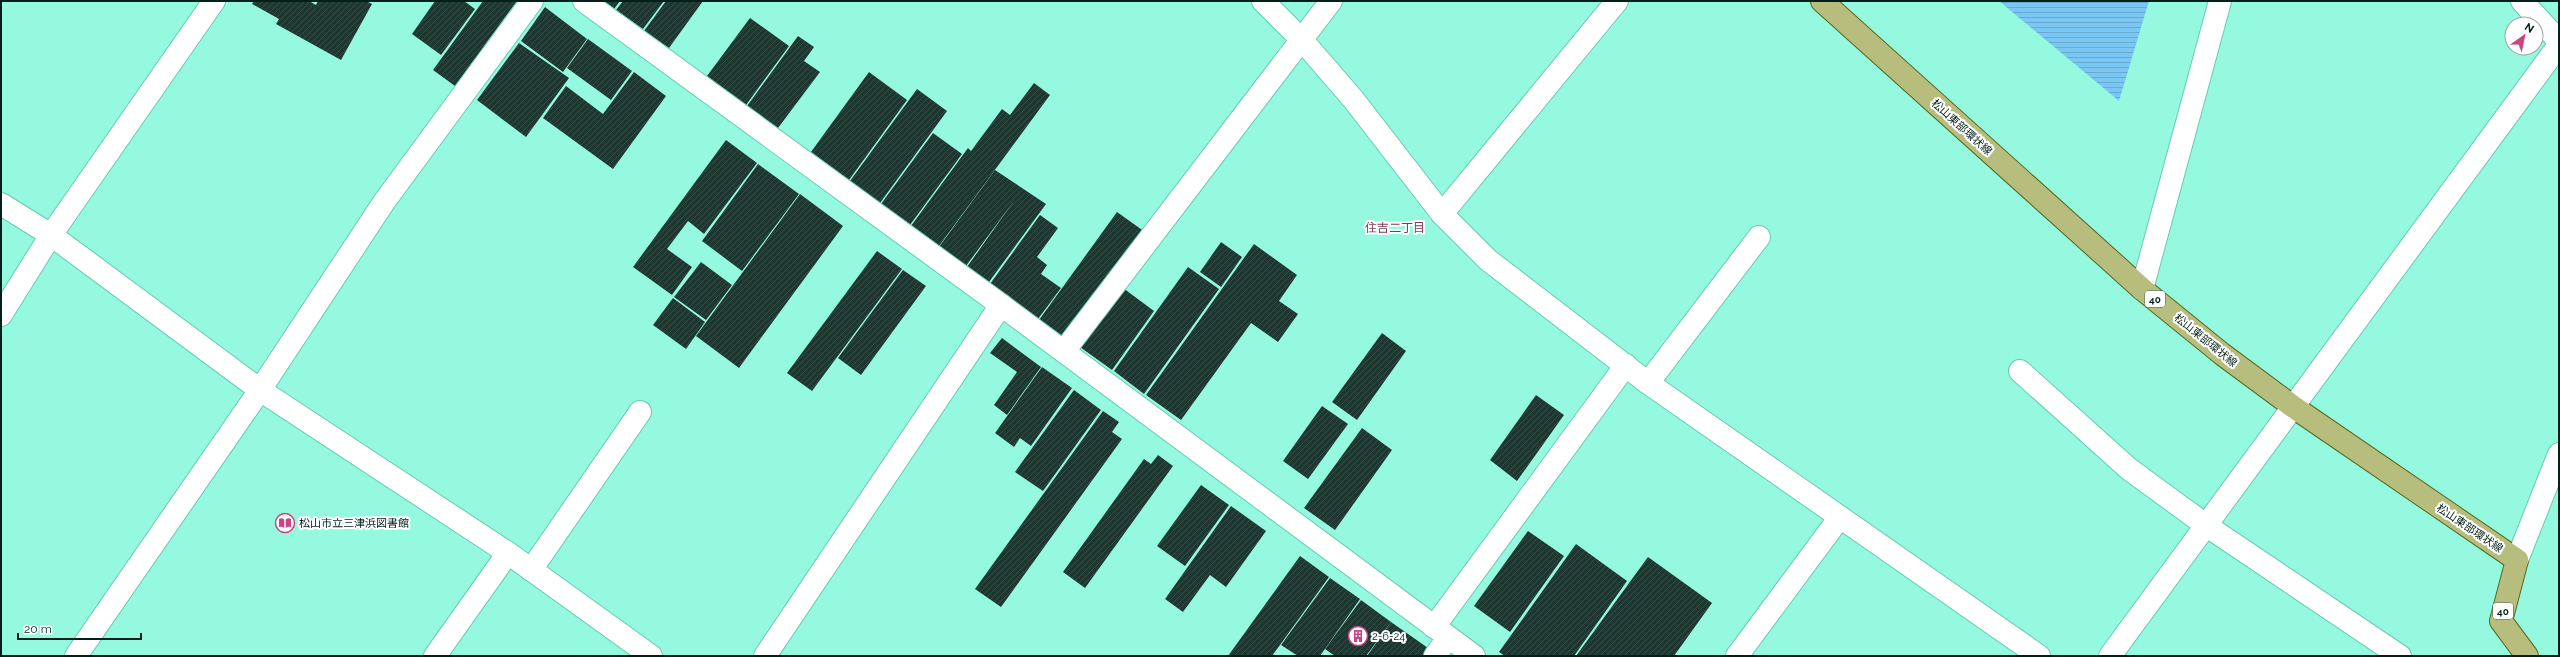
<svg xmlns="http://www.w3.org/2000/svg" width="2560" height="657" viewBox="0 0 2560 657" font-family="Raleway,'Noto Sans JP',sans-serif">
	<style>
		.water { fill: url(#water-rules) }
		.building { fill: url(#building-hatch) }
		.lines { fill: none; stroke-linecap: round; stroke-linejoin: round }
		.street-casing { stroke: #66cbb2; stroke-width: 24 }
		.secondary-casing { stroke: #66cbb2; stroke-width: 24 }
		.primary-casing { stroke: #576921; stroke-width: 24 }
		.street { stroke: #fff; stroke-width: 22 }
		.secondary { stroke: #fff; stroke-width: 22 }
		.primary { stroke: #b6bd7d; stroke-width: 22 }
		.labels { text-anchor: middle; stroke-width: 4; stroke-linejoin: round; paint-order: stroke }
		.shield { fill: #fff; stroke: #4c635e; stroke-width: 1 }
		.shield-label { font-size: 10px; font-weight: bold; fill: #002019 }
		.street-label { font-size: 11px; fill: #002019; stroke: #fff }
		.poi-label { font-size: 11px; fill: #002019; stroke: #fff; text-anchor: start }
		.neighbourhood-label { font-size: 12px; fill: #7e3a57; stroke: #fff }
	</style>
	<defs>
		<pattern id="water-rules" width="6" height="5" patternUnits="userSpaceOnUse"><rect width="6" height="5" fill="#7ac7f3"/><path d="M0 2.5h6" fill="none" stroke="#68abd0"/></pattern>
		<pattern id="building-hatch" width="6" height="6" patternUnits="userSpaceOnUse"><rect width="6" height="6" fill="#1f3731"/><path d="M-1 1l2-2M0 6l6-6M5 7l2-2" fill="none" stroke="#354b46"/></pattern>
	</defs>
	<rect width="100%" height="100%" fill="#95f9df"/>
	<polygon class="water" points="1999,1 2149,1 2119,101"/>
	<g class="building">
		<polygon points="254,1 309,1 316,5 318,1 366,1 372,4 341,60 276,24 279,19 252,4"/>
		<polygon points="435,1 464,1 475,9 441,55 412,34"/>
		<polygon points="483,1 517,1 455,86 433,70"/>
		<polygon points="604,1 620,1 614,9"/>
		<polygon points="623,1 664,1 643,29 616,10"/>
		<polygon points="666,1 703,1 669,48 644,31"/>
		<polygon points="545,7 587,39 563,72 521,41"/>
		<polygon points="750,18 789,46 746,105 707,76"/>
		<polygon points="798,36 814,47 804,61 820,72 778,128 747,106"/>
		<polygon points="588,39 632,71 611,100 567,68"/>
		<polygon points="519,43 569,78 526,137 477,100"/>
		<polygon points="634,72 666,96 613,169 543,118 566,86 603,114"/>
		<polygon points="869,72 907,100 849,180 811,152"/>
		<polygon points="1034,83 1050,95 939,246 911,226 968,148 971,151 1002,109 1010,115"/>
		<polygon points="917,89 947,111 880,203 850,181"/>
		<polygon points="933,133 962,154 910,225 881,204"/>
		<polygon points="726,140 757,163 704,234 688,221 667,249 692,267 672,295 633,267"/>
		<polygon points="758,164 799,194 742,271 702,241"/>
		<polygon points="995,170 1046,204 989,282 967,267 1016,198 966,266 939,247"/>
		<polygon points="800,194 843,226 739,368 696,336"/>
		<polygon points="1117,212 1145,232 1066,339 1039,320"/>
		<polygon points="1040,215 1058,228 1037,257 1047,265 1041,274 1061,288 1038,319 990,284"/>
		<polygon points="1221,242 1242,257 1221,287 1200,272"/>
		<polygon points="1254,244 1297,275 1279,301 1298,314 1278,342 1251,323 1181,420 1146,395"/>
		<polygon points="877,251 902,269 812,391 787,373"/>
		<polygon points="701,262 732,285 706,320 674,297"/>
		<polygon points="1188,267 1219,289 1144,394 1114,371"/>
		<polygon points="903,270 926,286 861,375 838,358"/>
		<polygon points="1123,288 1154,311 1112,370 1080,347"/>
		<polygon points="673,298 705,322 686,349 653,325"/>
		<polygon points="1382,333 1406,351 1357,420 1332,402"/>
		<polygon points="1002,338 1041,367 1007,415 994,405 1017,372 990,353"/>
		<polygon points="1042,367 1072,388 1031,446 1020,438 1014,447 995,433"/>
		<polygon points="1074,390 1101,410 1043,491 1015,472"/>
		<polygon points="1536,395 1564,415 1517,481 1490,460"/>
		<polygon points="1322,406 1348,424 1308,479 1283,461"/>
		<polygon points="1103,411 1119,422 1112,432 1122,439 1001,607 975,589"/>
		<polygon points="1362,428 1392,450 1335,530 1304,508"/>
		<polygon points="1158,455 1173,466 1085,588 1063,572 1144,459 1151,464"/>
		<polygon points="1201,485 1229,505 1185,566 1157,546"/>
		<polygon points="1231,506 1266,531 1226,587 1210,575 1183,612 1165,599"/>
		<polygon points="1528,531 1564,556 1510,632 1474,606"/>
		<polygon points="1576,544 1627,581 1574,656 1505,656 1499,652"/>
		<polygon points="1300,556 1329,577 1272,656 1228,656"/>
		<polygon points="1648,557 1712,603 1674,656 1576,656"/>
		<polygon points="1330,578 1360,599 1320,656 1298,656 1281,645"/>
		<polygon points="1361,600 1391,622 1366,656 1335,656 1325,649"/>
		<polygon points="1391,622 1428,648 1422,656 1367,656"/>
	</g>
	<g class="lines">
		<g class="street-casing">
			<g id="street">
				<polyline points="584,1 1001,305 1474,656"/>
				<polyline points="2522,1 2559,41"/>
				<polyline points="1,204 51,235 260,390 508,553 651,656"/>
				<polyline points="1442,214 1617,1"/>
				<polyline points="2142,289 2220,1"/>
				<polyline points="1,315 51,235 214,1"/>
				<polyline points="1064,351 1331,1"/>
				<polyline points="2020,371 2129,469 2207,526 2400,656"/>
				<polyline points="1648,383 1759,237"/>
				<polyline points="2517,560 2559,454"/>
				<polyline points="531,570 640,412"/>
				<polyline points="1434,627 1626,365"/>
				<polyline points="76,656 260,390 384,202 532,1"/>
				<polyline points="435,656 508,553"/>
				<polyline points="765,656 1001,305"/>
				<polyline points="1435,656 1448,638"/>
				<polyline points="1737,656 1840,517"/>
				<polyline points="2110,656 2559,45"/>
			</g>
		</g>
		<g class="secondary-casing">
			<polyline id="secondary" points="1263,1 1302,40 1353,99 1442,214 1488,260 1648,383 2039,656"/>
		</g>
		<g class="primary-casing">
			<polyline id="primary" points="1822,1 2142,289 2222,354 2295,408 2517,560 2501,621 2527,656"/>
		</g>
		<use href="#street" class="street"/>
		<use href="#secondary" class="secondary"/>
		<use href="#primary" class="primary"/>
	</g>
	<defs>
		<g id="library-ring" transform="scale(1)"><circle r="9.5" fill="#fff" stroke="#cb4483" stroke-width="1.5"/><path d="M-6-4Q-3-5.5-.7-3.5V5Q-3 3-6 4ZM6-4Q3-5.5 .7-3.5V5Q3 3 6 4Z" fill="#cb4483"/></g>
		<g id="building-ring" transform="scale(1)"><circle r="9.5" fill="#fff" stroke="#cb4483" stroke-width="1.5"/><path d="M-4-6H4V6H1V3H-1V6H-4ZM-2.5-4.3h1.7v1.8h-1.7ZM.8-4.3h1.7v1.8H.8ZM-2.5-1h1.7V.8h-1.7ZM.8-1h1.7V.8H.8Z" fill="#cb4483"/></g>
	</defs>
	<g fill-rule="evenodd">
		<use href="#library-ring" x="285" y="523"/>
		<use href="#building-ring" x="1358" y="636"/>
	</g>
	<g class="labels">
		<g class="shield">
			<rect x="2145" y="291" width="20" height="16" rx="3"/>
			<rect x="2493" y="603" width="20" height="16" rx="3"/>
		</g>
		<g class="shield-label">
			<text x="2155" y="303">40</text>
			<text x="2503" y="615">40</text>
		</g>
		<g class="street-label">
			<text transform="translate(1962 127) rotate(42)" y="4">松山東部環状線</text>
			<text transform="translate(2206 340) rotate(39)" y="4">松山東部環状線</text>
			<text transform="translate(2470 528) rotate(34)" y="4">松山東部環状線</text>
		</g>
		<g class="poi-label">
			<text x="299" y="527">松山市立三津浜図書館</text>
			<text x="1372" y="640">2-6-24</text>
		</g>
		<g class="neighbourhood-label">
			<text x="1395" y="232">住吉二丁目</text>
		</g>
	</g>
	<rect width="2560" height="657" fill="none" stroke="#002019" stroke-width="4"/>
	<g transform="translate(2524 36) rotate(33)"><circle r="19" fill="#ffffff" stroke="#99a6a3"/>
	<path d="M0-3L7 15L0 10L-7 15Z" fill="#cb4483"/>
	<text y="-6" font-size="11" font-weight="bold" text-anchor="middle" fill="#002019">N</text>
	</g>
	<path d="M18 633v6h123v-6" fill="none" stroke="#002019" stroke-width="2"/>
	<text x="24" y="633" font-size="12" fill="#002019" stroke="#ffffff" stroke-width="3" paint-order="stroke">20 m</text>
</svg>
